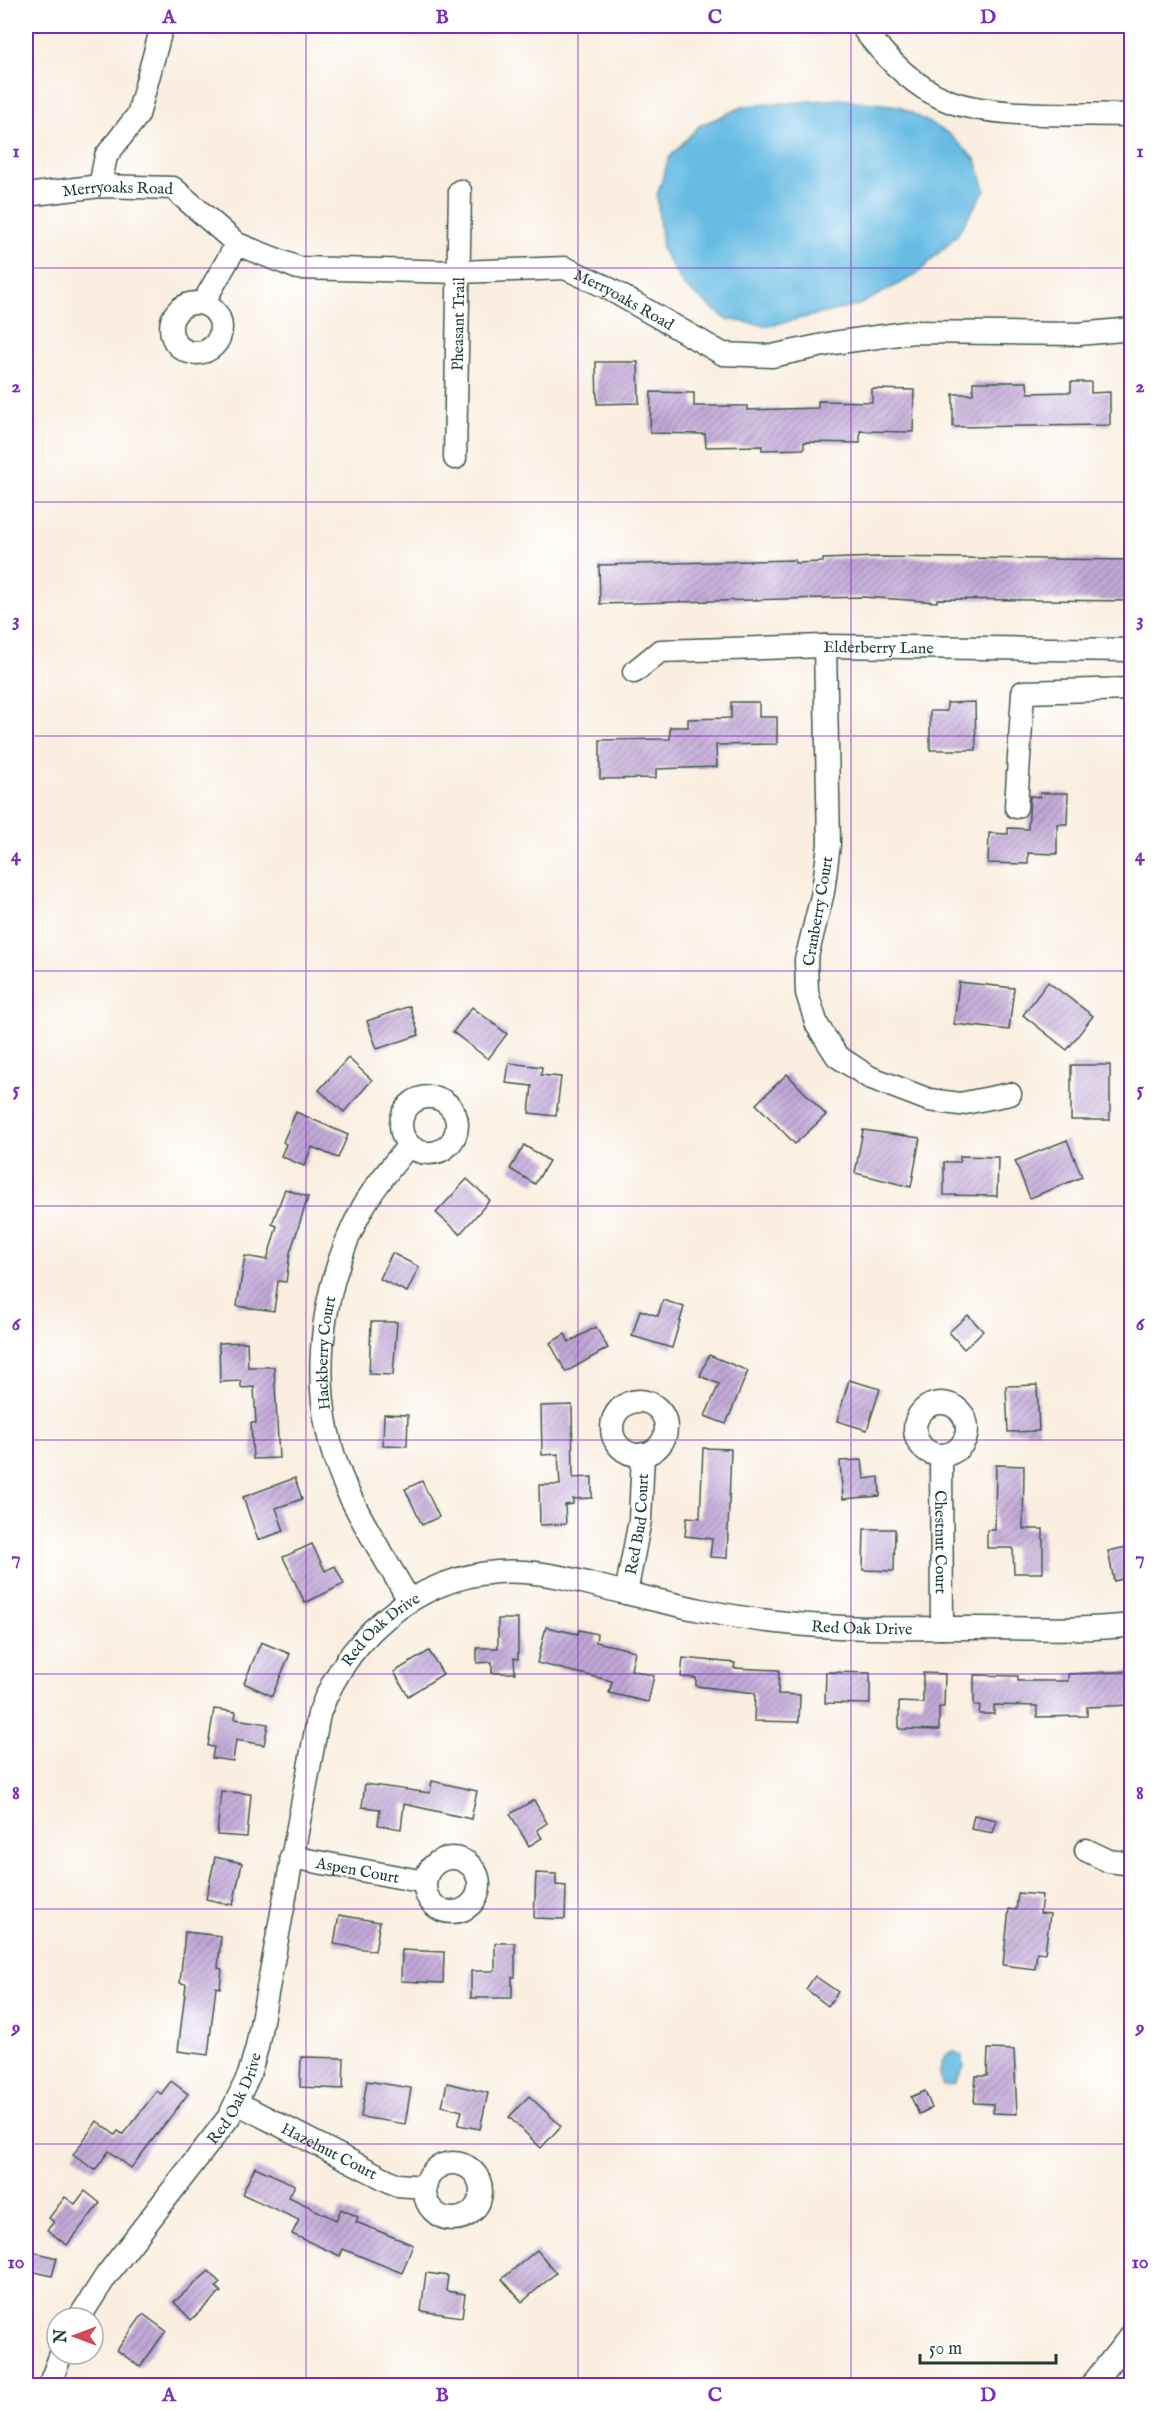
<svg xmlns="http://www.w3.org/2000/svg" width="1157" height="2411" viewBox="0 0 1157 2411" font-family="'IM FELL English',serif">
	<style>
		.water { fill: #68bce4; stroke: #447c8c; stroke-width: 1.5 }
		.building { fill: url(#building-hatch) }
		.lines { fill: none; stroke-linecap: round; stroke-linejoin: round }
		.minor-casing { stroke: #40584e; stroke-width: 25 }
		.minor { stroke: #fff; stroke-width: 22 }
		.grid { fill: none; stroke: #7b2cbf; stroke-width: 1.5; stroke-opacity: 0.55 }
		.labels { text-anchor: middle; stroke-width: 5; stroke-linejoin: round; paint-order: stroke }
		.street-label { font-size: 16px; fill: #1f3d34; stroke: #fff }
		.neatline { fill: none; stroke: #7b2cbf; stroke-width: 2 }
		.grid-label { font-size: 20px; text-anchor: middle; font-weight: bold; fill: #7b2cbf }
	</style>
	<defs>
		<pattern id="building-hatch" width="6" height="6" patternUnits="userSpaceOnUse" patternTransform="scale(1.5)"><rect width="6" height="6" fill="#c1a7d7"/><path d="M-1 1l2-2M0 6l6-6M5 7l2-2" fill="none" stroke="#9c89af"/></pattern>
	</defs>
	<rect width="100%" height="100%" fill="#fff"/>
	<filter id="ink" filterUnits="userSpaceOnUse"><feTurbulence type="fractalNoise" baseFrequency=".0167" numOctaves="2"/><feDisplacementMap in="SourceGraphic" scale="12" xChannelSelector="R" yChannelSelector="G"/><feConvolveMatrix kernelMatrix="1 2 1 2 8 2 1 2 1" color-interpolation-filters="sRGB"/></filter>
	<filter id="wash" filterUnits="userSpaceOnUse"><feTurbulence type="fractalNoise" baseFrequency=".008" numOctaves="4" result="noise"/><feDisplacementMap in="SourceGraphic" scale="24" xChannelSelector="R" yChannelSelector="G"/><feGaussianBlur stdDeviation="1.35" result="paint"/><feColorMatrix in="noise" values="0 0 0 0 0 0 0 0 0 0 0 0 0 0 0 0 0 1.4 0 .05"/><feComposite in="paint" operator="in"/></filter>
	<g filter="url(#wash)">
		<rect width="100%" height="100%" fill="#f9eedf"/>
		<g class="water">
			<polygon points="840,99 899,106 948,133 976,160 985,190 957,235 916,275 859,305 768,326 726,319 684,286 662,250 657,195 669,158 699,126 745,106"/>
			<path d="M953 2051 962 2056 964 2067 954 2084 943 2085C937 2074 940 2055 953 2051Z"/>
		</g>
		<g id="blocks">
			<g class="building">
				<polygon points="596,362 638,362 639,403 597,404"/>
				<polygon points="973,382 1027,382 1028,393 1071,392 1071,382 1091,382 1091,393 1110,392 1110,425 953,427 953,394 973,394"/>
				<polygon points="872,389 914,390 913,432 860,431 860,443 804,442 804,449 762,450 762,446 706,447 705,434 650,433 651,392 694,393 694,406 747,406 747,410 818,408 818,401 872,402"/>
				<polygon points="878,557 1131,560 1131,601 937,599 937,602 863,597 600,604 599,565 795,560 795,563 823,562 823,559"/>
				<polygon points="731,702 759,702 759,717 777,717 777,744 716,745 717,767 656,769 656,778 600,779 600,740 670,739 670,727 688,727 688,719 731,718"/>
				<polygon points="975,702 976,750 930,750 930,711 947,711 947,703"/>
				<polygon points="1040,793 1068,793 1067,824 1057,824 1057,854 1028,853 1028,864 988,863 989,833 1008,834 1008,828 1028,829 1030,796 1040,797"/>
				<polygon points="959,982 1014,988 1009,1030 954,1024"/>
				<polygon points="1048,982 1093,1016 1067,1050 1023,1015"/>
				<polygon points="410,1006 419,1035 377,1049 367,1021"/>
				<polygon points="472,1007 507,1034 488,1059 453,1032"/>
				<polygon points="348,1058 372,1080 344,1112 319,1090"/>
				<polygon points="509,1063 542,1067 541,1075 561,1077 556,1116 529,1113 532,1086 506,1083"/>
				<rect x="1071" y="1065" width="39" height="55"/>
				<polygon points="787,1074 826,1115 795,1144 756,1104"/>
				<polygon points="296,1112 348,1135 338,1158 312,1147 304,1166 281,1156 286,1144 283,1142"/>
				<polygon points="863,1130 920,1138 911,1187 855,1173"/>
				<polygon points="1067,1140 1082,1177 1030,1198 1015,1161"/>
				<polygon points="524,1145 549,1161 535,1184 510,1169"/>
				<polygon points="960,1156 998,1157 997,1196 944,1195 944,1162 960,1162"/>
				<polygon points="467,1179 490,1200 460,1234 436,1213"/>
				<polygon points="285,1189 308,1197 290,1253 286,1282 278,1281 274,1311 237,1306 245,1256 267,1260 277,1226 272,1224"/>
				<polygon points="392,1253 419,1267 407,1292 380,1279"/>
				<polygon points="663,1300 684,1307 672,1348 632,1336 640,1310 658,1316"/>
				<polygon points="968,1315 983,1331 964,1349 949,1332"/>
				<polygon points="371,1322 397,1322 393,1375 369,1374"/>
				<polygon points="596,1327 608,1348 566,1372 550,1343 565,1334 569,1342"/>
				<polygon points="247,1342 248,1367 274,1367 279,1458 253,1459 251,1423 256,1423 254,1387 241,1388 241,1381 220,1382 219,1343"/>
				<polygon points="709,1355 748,1371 726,1424 705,1416 719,1384 700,1376"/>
				<polygon points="849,1380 880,1389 867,1430 837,1421"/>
				<polygon points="1037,1385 1039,1431 1008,1432 1006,1386"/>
				<polygon points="572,1405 573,1478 592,1477 592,1498 573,1499 573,1504 565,1505 566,1524 540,1525 539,1485 560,1485 558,1454 542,1455 541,1406"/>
				<polygon points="384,1414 408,1415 407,1446 383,1445"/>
				<polygon points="703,1448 731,1449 727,1558 710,1557 712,1539 685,1536 687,1517 700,1518"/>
				<polygon points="862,1460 864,1479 879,1477 880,1496 843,1499 840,1461"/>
				<polygon points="996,1465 1024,1466 1023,1529 1043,1529 1043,1573 1014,1573 1013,1548 987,1548 987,1530 995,1530"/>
				<polygon points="295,1478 302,1499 276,1508 284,1531 258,1540 243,1497"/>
				<polygon points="422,1481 439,1517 422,1525 405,1489"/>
				<polygon points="864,1529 895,1529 894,1571 863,1570"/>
				<polygon points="312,1544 325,1571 335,1566 344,1584 305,1603 283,1557"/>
				<polygon points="1131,1546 1131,1577 1114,1581 1108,1551"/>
				<polygon points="498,1619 518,1619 518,1659 514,1658 515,1673 492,1673 492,1662 477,1663 477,1648 498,1648"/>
				<polygon points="546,1627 578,1634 579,1630 597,1634 596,1642 635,1651 631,1670 654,1676 648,1702 609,1693 612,1681 537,1663"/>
				<polygon points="261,1642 290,1654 272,1696 244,1683"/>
				<polygon points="429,1651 443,1674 408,1696 394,1672"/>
				<polygon points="683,1658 735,1663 734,1668 779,1670 778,1694 800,1695 799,1722 754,1721 755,1693 696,1686 696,1678 681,1677"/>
				<polygon points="1131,1671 1131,1705 1087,1707 1087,1716 1037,1717 1037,1706 994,1705 994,1714 979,1714 980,1705 974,1705 974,1675 1018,1676 1018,1681 1068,1681 1068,1674"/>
				<polygon points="826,1672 870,1673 870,1704 825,1703"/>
				<polygon points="923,1673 945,1674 944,1707 939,1707 939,1730 899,1729 899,1702 923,1703"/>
				<polygon points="214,1709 236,1712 235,1719 268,1724 264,1745 236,1740 233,1761 212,1758 214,1747 208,1746"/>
				<polygon points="432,1781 477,1791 471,1819 404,1804 401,1829 378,1825 380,1809 362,1807 365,1784 430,1793"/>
				<polygon points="221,1791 251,1794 247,1837 217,1835"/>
				<polygon points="534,1800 547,1823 537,1830 542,1838 529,1846 510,1814"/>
				<polygon points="974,1815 997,1820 993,1833 971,1829"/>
				<polygon points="215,1857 242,1863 233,1905 206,1899"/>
				<polygon points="536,1873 556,1874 556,1885 566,1886 565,1919 534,1918"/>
				<polygon points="1018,1893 1042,1895 1040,1913 1050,1914 1045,1953 1037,1952 1035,1969 1003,1965 1009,1909 1016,1910"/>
				<polygon points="339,1915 380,1922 375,1951 334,1944"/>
				<polygon points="185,1932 221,1936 218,1968 222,1969 220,1988 216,1987 208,2055 178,2051 186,1984 180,1983"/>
				<polygon points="495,1943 515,1943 515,1977 512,1977 512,1998 471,1998 471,1971 495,1971"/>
				<polygon points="402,1950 444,1952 443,1983 401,1981"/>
				<polygon points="815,1976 838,1992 828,2006 806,1989"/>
				<polygon points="988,2049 1014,2050 1017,2114 993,2113 993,2104 974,2103 976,2076 987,2076"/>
				<polygon points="301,2057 344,2058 343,2089 300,2087"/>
				<polygon points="171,2081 188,2094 131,2168 109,2151 95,2170 73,2155 97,2121 115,2135 118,2131 123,2134 157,2091 161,2094"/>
				<polygon points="367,2081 411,2088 405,2124 361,2117"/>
				<polygon points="447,2083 488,2093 480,2129 458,2125 462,2111 442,2106"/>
				<polygon points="925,2091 932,2108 919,2114 911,2097"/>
				<polygon points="529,2096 561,2126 541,2148 509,2117"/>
				<polygon points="255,2167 295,2185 289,2197 336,2220 341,2209 358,2217 356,2222 413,2245 402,2273 343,2249 340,2256 292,2234 299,2220 242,2194"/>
				<polygon points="85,2191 100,2203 67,2245 47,2230 54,2222 49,2218 65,2197 75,2204"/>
				<polygon points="26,2250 57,2258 52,2276 26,2270"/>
				<polygon points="537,2250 556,2273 522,2302 502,2279"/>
				<polygon points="209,2271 220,2283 216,2287 221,2292 191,2320 174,2302"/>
				<polygon points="426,2273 448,2276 446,2291 465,2294 462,2317 421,2311"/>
				<polygon points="143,2314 166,2331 140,2367 117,2350"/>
			</g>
		</g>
	</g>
	<g filter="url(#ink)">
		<use href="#blocks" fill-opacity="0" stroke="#40584e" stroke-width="1.5"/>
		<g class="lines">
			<g class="minor-casing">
				<g id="minor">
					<path d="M865 31C886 58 912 85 944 99 988 119 1081 113 1132 115"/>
					<polyline points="100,186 106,156 138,115 162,26"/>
					<path id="s1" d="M26 195 100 186 173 188 237 244 298 268 459 272 565 268 604 286 723 354 772 356 833 343 913 332 1079 334 1132 329"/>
					<circle cx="196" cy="328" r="25"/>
					<polyline points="203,303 237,244"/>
					<path id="s2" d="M455 458 460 191"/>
					<polyline points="825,646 829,844 823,892 806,960 807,993 817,1025 837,1056 869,1077 929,1100 960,1104 1010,1094"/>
					<path id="s3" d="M634 672 660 651 825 646 1132 650"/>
					<polyline points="1016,807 1023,692 1132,689"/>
					<circle cx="429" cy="1125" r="28"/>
					<circle cx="639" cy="1428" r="27"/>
					<circle cx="941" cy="1429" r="26"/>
					<path id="s4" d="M941 1456 942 1628"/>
					<path id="s5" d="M626 1593 640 1520 643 1454"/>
					<path id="s6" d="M409 1600C388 1563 364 1527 346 1488 306 1399 317 1292 363 1207 376 1184 393 1165 409 1145"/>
					<polyline points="1086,1850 1109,1861 1132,1864"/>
					<path id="s7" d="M291 1857 425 1882"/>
					<circle cx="452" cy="1885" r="27"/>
					<path id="s8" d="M237 2103 397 2185 425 2187"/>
					<circle cx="453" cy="2191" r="28"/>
					<path id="s9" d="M79 2318 106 2276 229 2117 249 2075 257 2047 319 1714C350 1628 431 1566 524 1572 559 1574 592 1585 626 1593 676 1605 726 1617 777 1622 844 1630 911 1628 977 1628 1028 1628 1081 1631 1132 1625"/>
					<polyline points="49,2386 61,2354"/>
					<polyline points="1091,2386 1132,2334"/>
				</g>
			</g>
			<use href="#minor" class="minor"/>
		</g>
	</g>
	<path class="grid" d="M306 26V2386M578 26V2386M851 26V2386M26 268H1132M26 502H1132M26 736H1132M26 971H1132M26 1206H1132M26 1440H1132M26 1674H1132M26 1909H1132M26 2144H1132"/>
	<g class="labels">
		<g class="street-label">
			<text dy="6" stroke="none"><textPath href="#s1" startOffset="92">Merryoaks Road</textPath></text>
			<text dy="6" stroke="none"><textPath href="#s1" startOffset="632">Merryoaks Road</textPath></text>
			<text dy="6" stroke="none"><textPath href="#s2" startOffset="134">Pheasant Trail</textPath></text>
			<text dy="6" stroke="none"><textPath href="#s3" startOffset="252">Elderberry Lane</textPath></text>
			<text transform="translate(817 911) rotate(-80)" y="6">Cranberry Court</text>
			<text dy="6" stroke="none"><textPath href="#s6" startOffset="267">Hackberry Court</textPath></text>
			<text dy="6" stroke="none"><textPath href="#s5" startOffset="70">Red Bud Court</textPath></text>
			<text dy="6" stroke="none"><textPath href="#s4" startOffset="86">Chestnut Court</textPath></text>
			<text dy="6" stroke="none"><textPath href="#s9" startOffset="1276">Red Oak Drive</textPath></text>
			<text dy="6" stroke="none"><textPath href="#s9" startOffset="772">Red Oak Drive</textPath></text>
			<text dy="6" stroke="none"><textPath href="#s7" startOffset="68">Aspen Court</textPath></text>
			<text dy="6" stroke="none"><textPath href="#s9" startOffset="270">Red Oak Drive</textPath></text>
			<text dy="6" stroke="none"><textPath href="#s8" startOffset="104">Hazelnut Court</textPath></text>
		</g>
	</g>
	<rect width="1157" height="2411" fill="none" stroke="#fff" stroke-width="66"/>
	<g transform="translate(75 2336) rotate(270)"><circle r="28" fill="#ffffff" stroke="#a5b1ae" stroke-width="1.5"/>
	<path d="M0-4.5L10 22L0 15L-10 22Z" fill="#d1495b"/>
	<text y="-9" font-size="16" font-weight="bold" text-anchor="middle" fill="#1f3d34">N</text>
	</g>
	<path d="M920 2354v9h136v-9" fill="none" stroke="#1f3d34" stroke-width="3"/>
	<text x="929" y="2354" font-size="18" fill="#1f3d34" stroke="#ffffff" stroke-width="4.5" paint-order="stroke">50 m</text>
	<rect x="33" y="33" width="1091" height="2345" class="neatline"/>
	<g class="grid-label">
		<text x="169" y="23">A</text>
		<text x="442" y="23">B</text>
		<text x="715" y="23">C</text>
		<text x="988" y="23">D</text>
		<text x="16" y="157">1</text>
		<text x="1140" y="157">1</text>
		<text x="16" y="392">2</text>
		<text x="1140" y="392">2</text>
		<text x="16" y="626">3</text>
		<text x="1140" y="626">3</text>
		<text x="16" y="861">4</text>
		<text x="1140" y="861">4</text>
		<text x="16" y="1095">5</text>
		<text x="1140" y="1095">5</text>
		<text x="16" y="1330">6</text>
		<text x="1140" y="1330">6</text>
		<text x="16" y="1564">7</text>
		<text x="1140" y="1564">7</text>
		<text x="16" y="1799">8</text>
		<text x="1140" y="1799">8</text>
		<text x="16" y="2033">9</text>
		<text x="1140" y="2033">9</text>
		<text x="16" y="2268">10</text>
		<text x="1140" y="2268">10</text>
		<text x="169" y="2401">A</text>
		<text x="442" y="2401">B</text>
		<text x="715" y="2401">C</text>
		<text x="988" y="2401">D</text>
	</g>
</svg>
